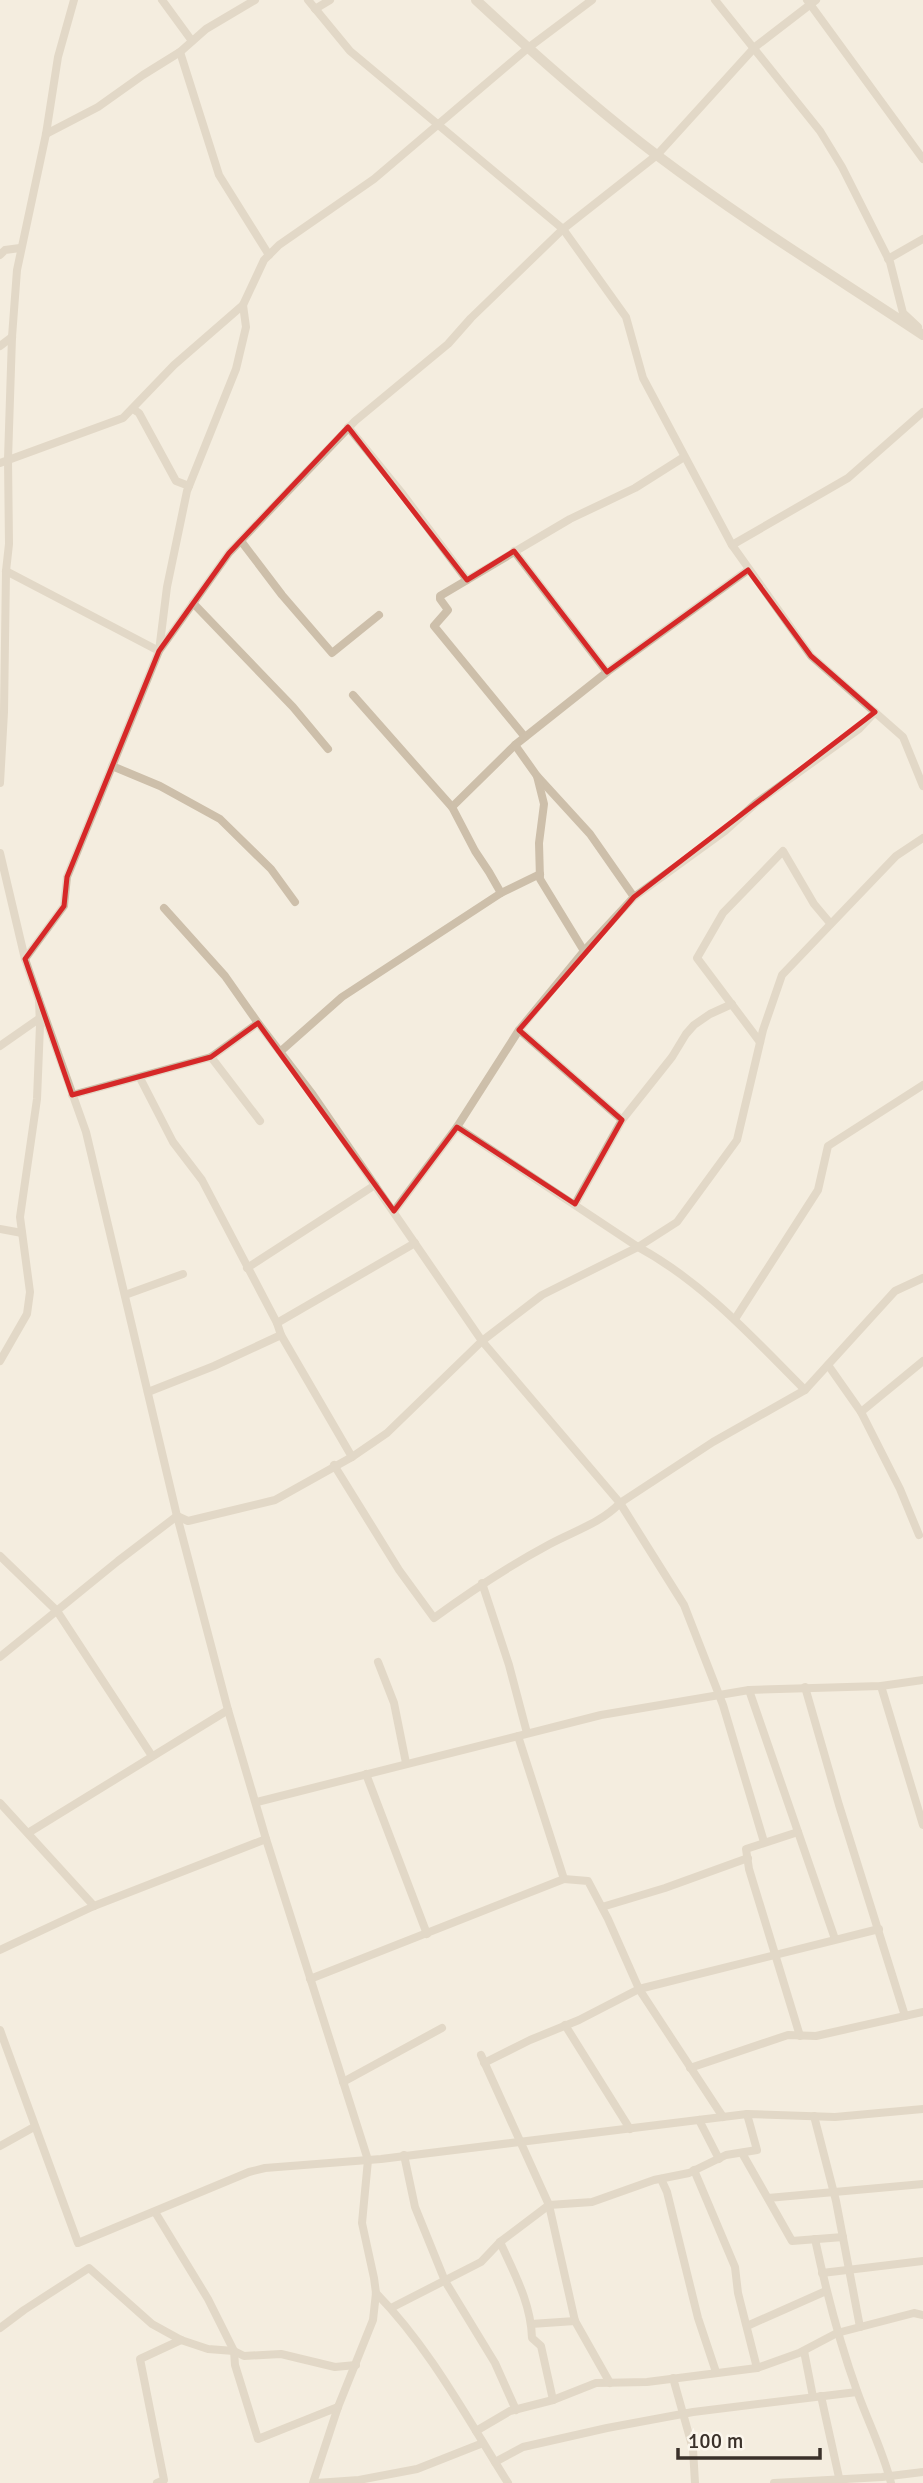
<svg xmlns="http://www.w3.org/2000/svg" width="923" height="2483" viewBox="0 0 923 2483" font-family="Signika,sans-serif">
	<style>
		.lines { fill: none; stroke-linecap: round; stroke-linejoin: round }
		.minor { stroke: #cdbfaa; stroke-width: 8 }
		.tertiary { stroke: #cdbfaa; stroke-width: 10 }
		.marked { fill: none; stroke: #d62828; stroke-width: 5; stroke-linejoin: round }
	</style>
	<rect width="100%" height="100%" fill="#f4eddf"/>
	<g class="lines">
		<g class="minor">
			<polyline points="162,0 192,41"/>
			<polyline points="308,0 350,51 563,229 626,317 643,378 732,545 811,656 903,737 923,786"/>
			<polyline points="715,0 820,131 842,167 890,262 903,313 918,327"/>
			<polyline points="807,0 923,159"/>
			<polyline points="315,9 330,0"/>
			<polyline points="180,52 219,175 269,255"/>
			<polyline points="46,134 98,107 143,75 180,52 206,29 255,0"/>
			<polyline points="0,255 5,250 20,248"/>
			<polyline points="888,259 923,239"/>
			<polyline points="0,346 12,337"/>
			<polyline points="133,409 139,413 176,481 189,486"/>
			<polyline points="348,427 401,492 467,580"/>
			<polyline points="0,463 123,418 174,365 243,305"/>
			<polyline points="241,541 282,595 332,653 379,615"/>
			<polyline points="732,545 848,478 923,412"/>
			<polyline points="514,551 607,672"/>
			<polyline points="6,571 159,651 167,587 187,491 236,369 246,327 243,305 264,260 279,245 374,179 528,48 592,0"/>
			<polyline points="193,603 293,707 328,749"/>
			<polyline points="353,695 452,807 475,851 489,872 501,893"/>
			<polyline points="525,737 434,626 448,610 440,599 440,596 570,519 635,488 684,457"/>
			<polyline points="112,766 160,786 220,819 271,869 295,902"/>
			<polyline points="537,776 590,834 634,897"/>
			<polyline points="0,783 4,712 6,571 9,544 8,459 12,337 17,270 46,134 58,57 74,0"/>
			<polyline points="452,807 515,745"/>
			<polyline points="0,853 25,959 39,1000 40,1025 37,1099 20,1217 30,1292 27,1314 0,1361"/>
			<polyline points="164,908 225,976 258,1023"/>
			<polyline points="584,951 634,897 725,831 756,803 859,729 875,712"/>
			<polyline points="25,959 64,906 67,877 159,651 229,553 355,421 448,344 471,318 563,229 657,155 755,47 816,0"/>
			<polyline points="39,1000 86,1132 177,1516 228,1710 266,1839 368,2160 362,2223 374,2278 376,2293 373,2320 338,2407 313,2483"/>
			<polyline points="519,1030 622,1120"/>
			<polyline points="760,1042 697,958 723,913 783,851 814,904 830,923"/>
			<polyline points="0,1046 40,1018"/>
			<polyline points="281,1051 342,997 501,893 540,874"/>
			<polyline points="211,1057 260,1121"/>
			<polyline points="140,1078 173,1142 202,1180 277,1323 281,1335 352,1457"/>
			<polyline points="72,1095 211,1057 258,1023 313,1095 482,1341 620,1503 684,1605 723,1705 764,1842"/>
			<path d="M457 1127 638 1247C703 1282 754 1339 805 1390"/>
			<polyline points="575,1204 622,1120 672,1057 686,1034 694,1025 710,1014 732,1004"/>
			<polyline points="394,1211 457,1127 519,1030 584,951 540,879 539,843 544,804 537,776 515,745 607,672 748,570"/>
			<polyline points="0,1229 22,1233"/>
			<polyline points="247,1268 375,1185"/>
			<polyline points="125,1295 183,1274"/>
			<polyline points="735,1319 818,1190 828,1146 923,1085"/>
			<polyline points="277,1323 415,1243"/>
			<polyline points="828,1365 861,1412 900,1489 919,1535"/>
			<polyline points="148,1392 214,1366 281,1335"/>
			<polyline points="861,1412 923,1361"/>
			<path d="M334 1465 399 1570 434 1618C471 1591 509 1566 550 1544 574 1531 601 1523 620 1503L713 1442 805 1390 895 1291 923 1278"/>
			<polyline points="0,1556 57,1611 152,1756"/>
			<polyline points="482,1583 509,1665 527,1733"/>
			<polyline points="0,1657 118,1561 177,1516 188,1521 275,1500 352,1457 387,1433 482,1341 542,1295 638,1247 677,1222 737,1140 763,1030 782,975 896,856 923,838"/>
			<polyline points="378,1662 394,1703 406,1763"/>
			<polyline points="881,1686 923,1825"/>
			<polyline points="805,1687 839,1805 905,2016"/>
			<polyline points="749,1690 835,1939"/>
			<polyline points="518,1736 564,1879 588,1881 608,1919 639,1989 723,2117"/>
			<polyline points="366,1774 427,1934"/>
			<polyline points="257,1802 601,1715 749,1690 881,1686 923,1680"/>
			<polyline points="0,1803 94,1906"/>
			<polyline points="798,1832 746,1849 749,1869 800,2036"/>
			<polyline points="28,1833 228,1710"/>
			<polyline points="602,1907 665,1888 748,1858"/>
			<polyline points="0,1950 94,1906 266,1839"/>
			<polyline points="310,1979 564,1879"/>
			<polyline points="565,2025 630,2129"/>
			<polyline points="0,2030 78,2243 249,2172 265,2168 381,2159 747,2114 835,2117 923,2109"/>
			<polyline points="481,2055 549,2205 575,2321 610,2383"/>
			<polyline points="484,2063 530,2040 579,2020 639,1989 879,1929"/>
			<polyline points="690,2068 788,2035 816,2036 923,2012"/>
			<polyline points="343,2082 442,2028"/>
			<polyline points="814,2116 836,2201 860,2327"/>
			<polyline points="699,2120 719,2159"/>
			<polyline points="0,2146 34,2127"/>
			<polyline points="742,2153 792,2241 843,2237"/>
			<polyline points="404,2155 415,2207 445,2281 495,2363 516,2410"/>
			<polyline points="694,2170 735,2267 738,2293 757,2368"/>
			<polyline points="661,2179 667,2192 698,2318 716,2372"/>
			<polyline points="768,2198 923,2184"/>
			<polyline points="155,2212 208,2299 234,2351 235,2365 258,2439 338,2407"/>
			<path d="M815 2239C826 2291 839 2341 857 2391 868 2422 883 2451 891 2483"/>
			<path d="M500 2242C514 2273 531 2303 532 2338L541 2346 553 2400"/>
			<polyline points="822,2273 923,2261"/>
			<path d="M376 2293C430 2348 467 2418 508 2483"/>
			<polyline points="391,2308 481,2262 500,2242 549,2205 592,2202 654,2180 689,2173 726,2155 757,2150 747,2114"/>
			<polyline points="531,2324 575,2321"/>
			<polyline points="747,2326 826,2291"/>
			<polyline points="0,2328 24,2310 89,2268 152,2324 181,2340 208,2349 234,2351 244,2356 281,2354 335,2367 356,2365"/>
			<polyline points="804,2351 813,2397"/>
			<polyline points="673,2378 693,2449 695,2483"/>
			<polyline points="821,2396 840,2482"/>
			<polyline points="476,2431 510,2411 553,2400 596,2383 647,2382 757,2368 799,2353 837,2333 914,2313 923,2315"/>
			<polyline points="495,2462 523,2447 607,2428 693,2412 857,2392"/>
			<polyline points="157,2483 164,2480 140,2359 181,2340"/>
			<polyline points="316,2483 359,2480 417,2469 483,2443"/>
			<polyline points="774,2483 882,2477 923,2472"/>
		</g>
		<path class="tertiary" d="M476 0C534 54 595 108 658 156 743 220 834 276 923 335"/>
	</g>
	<path d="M0 0H923V2483H0ZM348 427 467 580 514 551 607 672 748 570 811 656 875 712 634 897 519 1030 622 1120 575 1204 457 1127 394 1211 258 1023 211 1057 72 1095 25 959 64 906 67 877 159 651 229 553Z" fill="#f4eddf" fill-opacity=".55" fill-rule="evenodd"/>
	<path class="marked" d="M348 427 467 580 514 551 607 672 748 570 811 656 875 712 634 897 519 1030 622 1120 575 1204 457 1127 394 1211 258 1023 211 1057 72 1095 25 959 64 906 67 877 159 651 229 553Z"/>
	<path d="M678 2448v10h142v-10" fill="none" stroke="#3a312a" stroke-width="3.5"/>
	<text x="688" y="2448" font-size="21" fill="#3a312a" stroke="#fbf6ec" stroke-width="5" paint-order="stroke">100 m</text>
</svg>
